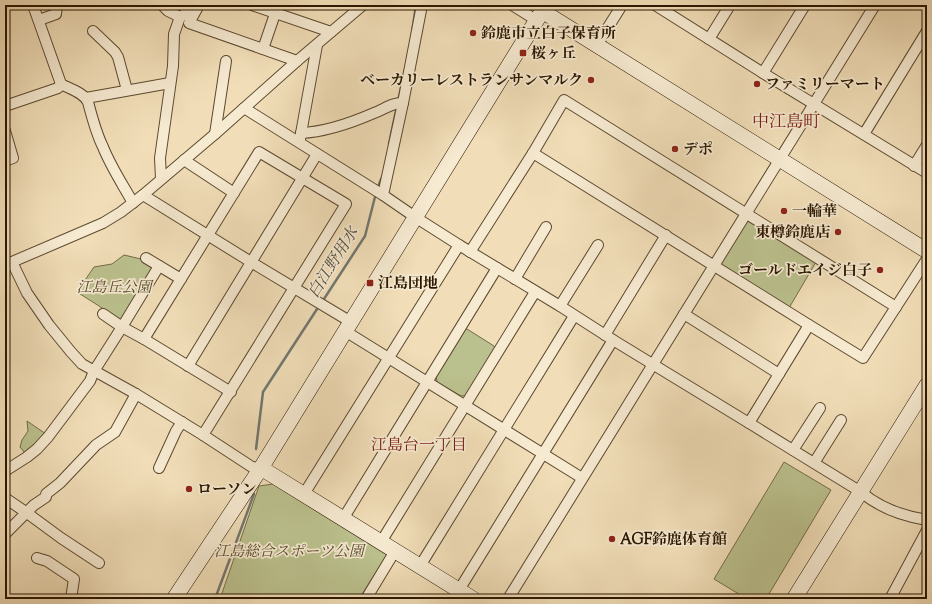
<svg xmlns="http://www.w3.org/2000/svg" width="932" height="604" viewBox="0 0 932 604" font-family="'Sorts Mill Goudy','Noto Serif JP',serif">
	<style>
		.green { fill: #bbc18e; stroke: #736c48 }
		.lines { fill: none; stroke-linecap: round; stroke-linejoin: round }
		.stream { stroke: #727871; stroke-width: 2.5 }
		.street-casing { stroke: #5c492f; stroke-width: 12 }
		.secondary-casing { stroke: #2b1701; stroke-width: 16 }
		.street { stroke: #f6ead1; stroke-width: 10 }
		.secondary { stroke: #f6ead1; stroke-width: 15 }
		.poi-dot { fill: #8f2418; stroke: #f6ead1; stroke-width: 1.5 }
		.labels { text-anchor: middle; stroke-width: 3.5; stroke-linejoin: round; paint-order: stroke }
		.poi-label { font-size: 15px; font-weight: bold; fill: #2b1701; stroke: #f6ead1; text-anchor: start }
		.park-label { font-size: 15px; font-style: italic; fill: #564a2b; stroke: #f6ead1 }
		.water-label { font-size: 16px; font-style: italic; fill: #545042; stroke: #f6ead1 }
		.neighbourhood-label { font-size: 16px; fill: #7a1f14; stroke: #f6ead1 }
		.quarter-label { font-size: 17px; fill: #7a1f14; stroke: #f6ead1 }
	</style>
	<rect width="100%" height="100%" fill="#f1deb8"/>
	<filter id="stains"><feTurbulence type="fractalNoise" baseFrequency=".005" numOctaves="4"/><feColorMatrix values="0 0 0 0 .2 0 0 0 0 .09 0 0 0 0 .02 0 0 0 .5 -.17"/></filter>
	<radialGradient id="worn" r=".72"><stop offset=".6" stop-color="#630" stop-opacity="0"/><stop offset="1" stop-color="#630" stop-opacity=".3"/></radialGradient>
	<g class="green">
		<polygon points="746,220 749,220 816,262 789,308 721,266 721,260"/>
		<polygon points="124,255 141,259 154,267 121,320 77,292 94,267 112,264"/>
		<polygon points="467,329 494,346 496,351 468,395 461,396 437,382 436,375 463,330"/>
		<polygon points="27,421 46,434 25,453 20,447 22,440 28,431"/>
		<polygon points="784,462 831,490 766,599 747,599 714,579"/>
		<polygon points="273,484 387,555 359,599 220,599 259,486"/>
	</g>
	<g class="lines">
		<g class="stream">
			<polyline points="412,33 416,5"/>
			<polyline points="398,101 402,83"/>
			<polyline points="389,144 397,106"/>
			<polyline points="377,189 382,177"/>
			<polyline points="322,302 365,236 376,193"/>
			<polyline points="256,449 263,392 319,306"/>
			<polyline points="215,599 254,494"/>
		</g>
		<g class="street-casing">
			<g id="street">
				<path d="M33 5 61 84C70 89 83 92 88 102 92 117 96 133 103 147 111 167 123 185 133 203"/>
				<polyline points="162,5 168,11 180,17"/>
				<polyline points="199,5 189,23 297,61"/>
				<polyline points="252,5 331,32"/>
				<path d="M422 5 403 103 383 195 415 217 459 245 560 306 613 340 749 423 861 492C880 508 902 516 927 520"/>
				<polyline points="512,5 536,20"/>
				<polyline points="655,5 763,73 927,173"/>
				<polyline points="39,20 56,14 57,5"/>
				<polyline points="93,31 115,52 118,57 127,90"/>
				<polyline points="709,39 730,5"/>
				<polyline points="597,45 622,5"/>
				<polyline points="263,49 278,5"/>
				<polyline points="763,73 805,5"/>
				<polyline points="86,98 170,83"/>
				<polyline points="5,106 58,88 61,84"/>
				<polyline points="244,108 383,195"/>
				<polyline points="5,131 13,158 5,161"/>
				<path d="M301 133C326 132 351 123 374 113 383 110 393 102 403 103"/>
				<polyline points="215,134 226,61"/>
				<polyline points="864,134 927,31"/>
				<polyline points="300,139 317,45"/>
				<polyline points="533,153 809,325 863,358 927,259"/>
				<polyline points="184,160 234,193"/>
				<polyline points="914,166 927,145"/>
				<polyline points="161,179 160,158 173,66 174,34 180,17 184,15 190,5"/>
				<polyline points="143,195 251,262 351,322"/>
				<polyline points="470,252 533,153 564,100 896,307"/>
				<polyline points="146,258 181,279"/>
				<polyline points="12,262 27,293 49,325 71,352 82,364 136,394 203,435 252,467 261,468"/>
				<polyline points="5,265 103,223 121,212 143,195 215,134 297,61 363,5"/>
				<polyline points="515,279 546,227"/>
				<polyline points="560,306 598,245"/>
				<polyline points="103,314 122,327 159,266"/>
				<polyline points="684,314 779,374"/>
				<polyline points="345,331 582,478"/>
				<polyline points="605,335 666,235"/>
				<polyline points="144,339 231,392"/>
				<polyline points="188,366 317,154"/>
				<polyline points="749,423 809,325"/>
				<polyline points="793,450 820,408"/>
				<polyline points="814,463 841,420"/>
				<polyline points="159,468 176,431 182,422"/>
				<polyline points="5,471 27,457 37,449 48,437 90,381 94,371 122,327 144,339 259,152 346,204 203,435"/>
				<polyline points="304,494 459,245"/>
				<polyline points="5,498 27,513 61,538 99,563"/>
				<polyline points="343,519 497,268"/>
				<polyline points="5,534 34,505 46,497 46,494 60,483 96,445 115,432 136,394"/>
				<polyline points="381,542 535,292"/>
				<polyline points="37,558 47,561 74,579 71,599"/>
				<polyline points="420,566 574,316"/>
				<polyline points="459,590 613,340"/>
				<polyline points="366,599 395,551"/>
				<polyline points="508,599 875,5"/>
				<polyline points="890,599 927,530"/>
			</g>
		</g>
		<g class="secondary-casing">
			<g id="secondary">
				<polyline points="542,11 927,251"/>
				<polyline points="261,468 473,599"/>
				<polyline points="174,599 261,468 546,5"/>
				<polyline points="794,599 927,385"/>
			</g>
		</g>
		<use href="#street" class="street"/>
		<use href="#secondary" class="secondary"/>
	</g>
	<g class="poi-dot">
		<circle cx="473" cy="33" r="4"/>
		<rect x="519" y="49" width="8" height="8" rx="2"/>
		<circle cx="591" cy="80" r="4"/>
		<circle cx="757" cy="84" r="4"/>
		<circle cx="675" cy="149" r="4"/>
		<circle cx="784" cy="211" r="4"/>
		<circle cx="838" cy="232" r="4"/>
		<circle cx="880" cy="270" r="4"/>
		<rect x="366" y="279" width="8" height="8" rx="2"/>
		<circle cx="189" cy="489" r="4"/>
		<circle cx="612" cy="539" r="4"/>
	</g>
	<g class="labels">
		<g class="poi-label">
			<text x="481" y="38">鈴鹿市立白子保育所</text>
			<text x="531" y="58">桜ヶ丘</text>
			<text x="583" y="85" text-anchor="end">ベーカリーレストランサンマルク</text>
			<text x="765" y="89">ファミリーマート</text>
			<text x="683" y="154">デポ</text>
			<text x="792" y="216">一輪華</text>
			<text x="830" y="237" text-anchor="end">東樽鈴鹿店</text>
			<text x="872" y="275" text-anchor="end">ゴールドエイジ白子</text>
			<text x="378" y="288">江島団地</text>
			<text x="197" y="494">ローソン</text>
			<text x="620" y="544">AGF鈴鹿体育館</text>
		</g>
		<g class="park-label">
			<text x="114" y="292">江島丘公園</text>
			<text x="289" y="556">江島総合スポーツ公園</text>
		</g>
		<g class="water-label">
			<text transform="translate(332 262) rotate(-58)" y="6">白江野用水</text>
		</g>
		<g class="neighbourhood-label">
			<text x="419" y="450">江島台一丁目</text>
		</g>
		<g class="quarter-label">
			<text x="786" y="127">中江島町</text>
		</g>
	</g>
	<rect width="932" height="604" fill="none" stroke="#f1deb8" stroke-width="20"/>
	<rect x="6" y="6" width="920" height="592" fill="none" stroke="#2b1701" stroke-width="2"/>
	<rect x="10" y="10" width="912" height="584" fill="none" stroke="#2b1701"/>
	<rect width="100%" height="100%" filter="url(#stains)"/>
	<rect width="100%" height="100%" fill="url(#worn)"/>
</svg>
